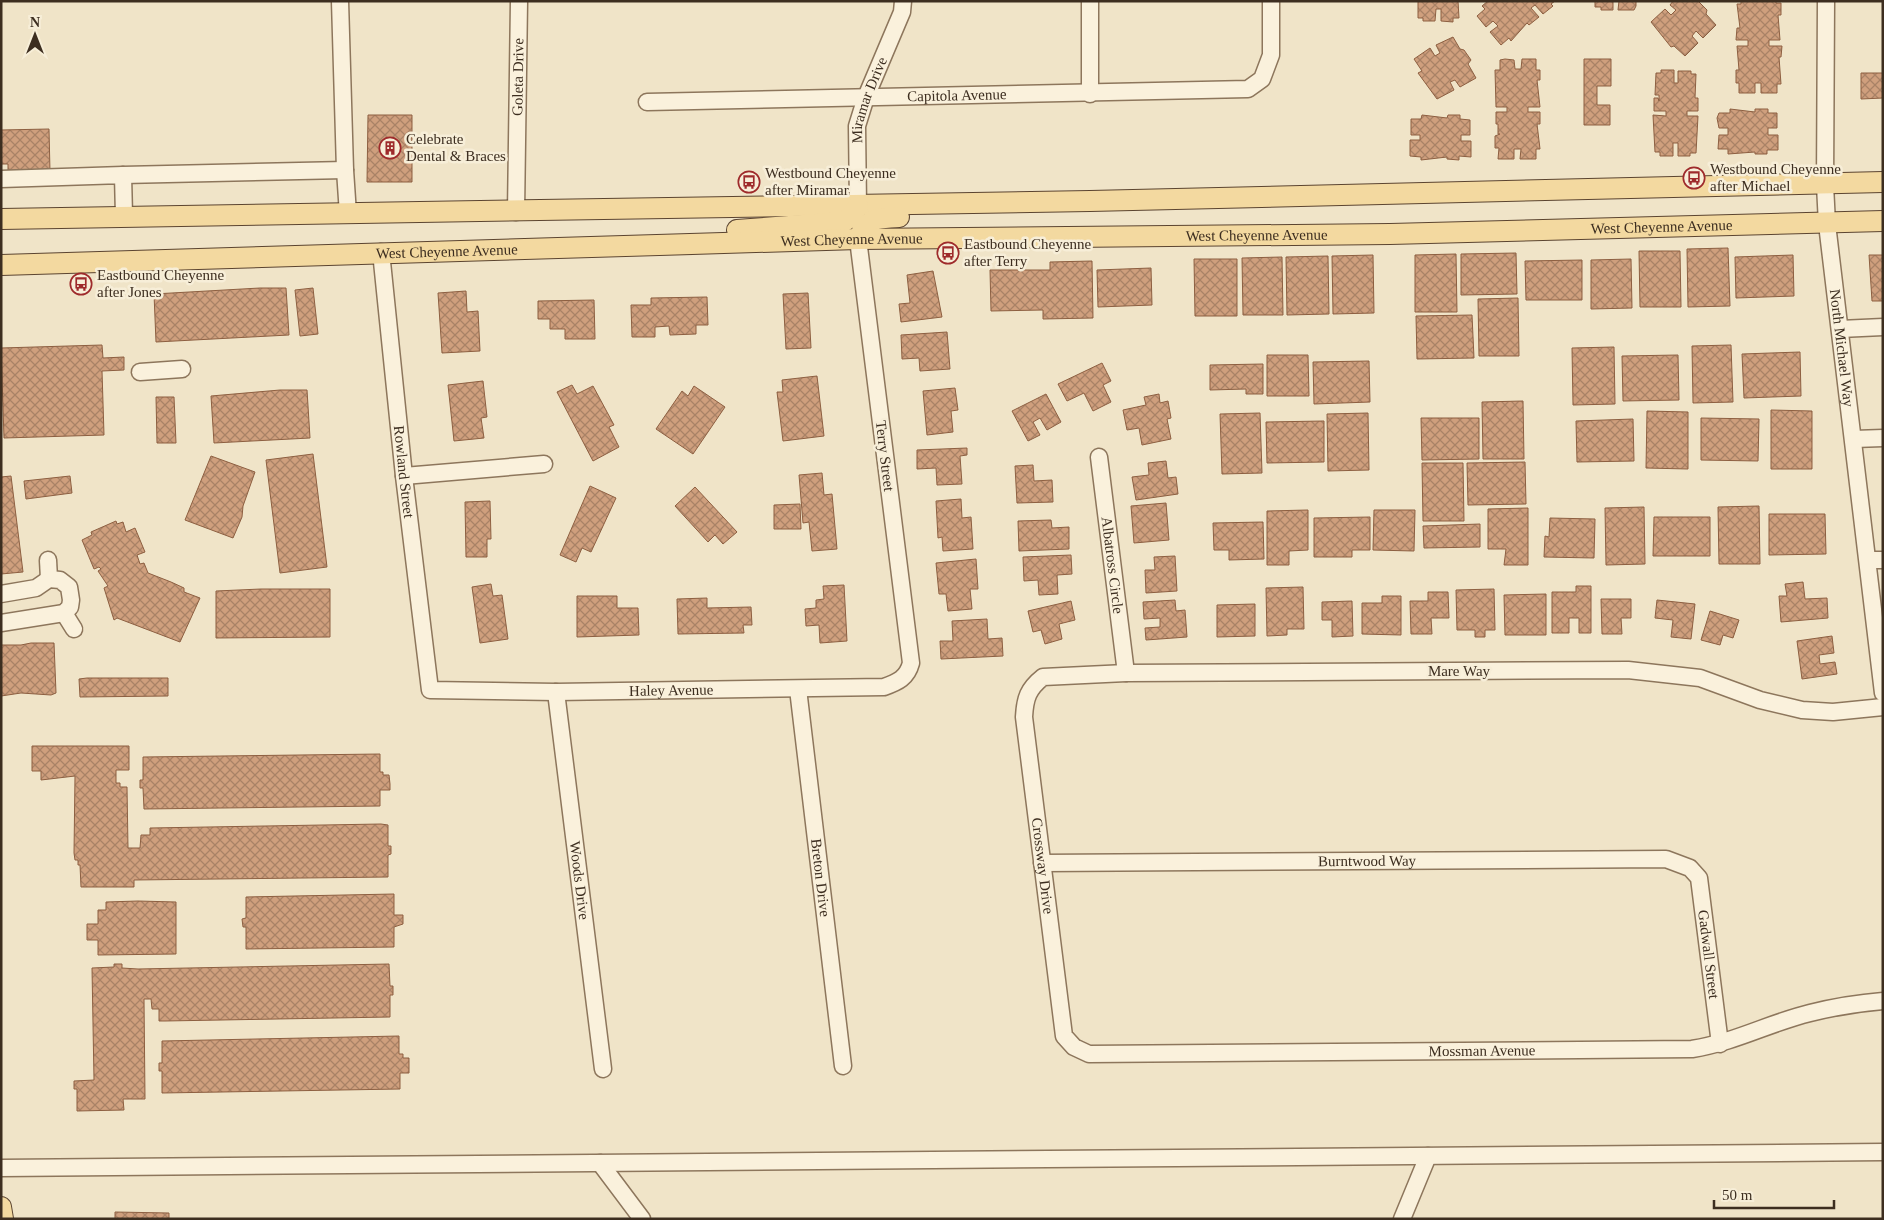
<svg xmlns="http://www.w3.org/2000/svg" width="1884" height="1220" viewBox="0 0 1884 1220" font-family="Georgia,serif">
	<style>
		.building { fill: url(#building-cross-hatch); stroke: #8d5f41 }
		.lines { fill: none; stroke-linecap: round; stroke-linejoin: round }
		.minor-casing { stroke: #8d765c; stroke-width: 19 }
		.major-casing { stroke: #5b4430; stroke-width: 22 }
		.minor { stroke: #faf1dc; stroke-width: 16 }
		.major { stroke: #f3d9a0; stroke-width: 20 }
		.labels { text-anchor: middle; stroke-width: 5; stroke-linejoin: round; paint-order: stroke }
		.street-label { font-size: 15px; fill: #3d2e20; stroke: #f7eed8 }
		.poi-label { font-size: 15px; fill: #3d2e20; stroke: #f7eed8; text-anchor: start }
	</style>
	<defs>
		<pattern id="building-cross-hatch" width="8" height="8" patternUnits="userSpaceOnUse" patternTransform="scale(1.25)"><rect width="8" height="8" fill="#cf9f7d"/><path d="M0 0l8 8M0 8l8-8" fill="none" stroke="#a98266"/></pattern>
	</defs>
	<rect width="100%" height="100%" fill="#f0e4c8"/>
	<g class="building">
		<polygon points="1418,1 1458,1 1459,18 1453,18 1453,22 1441,21 1441,9 1436,9 1435,21 1423,21 1423,18 1418,18"/>
		<polygon points="1488,1 1555,1 1551,4 1553,6 1543,14 1535,5 1531,8 1539,17 1529,25 1527,23 1511,41 1509,38 1501,45 1490,32 1498,26 1493,21 1486,27 1477,16 1485,9 1482,6"/>
		<polygon points="1595,1 1613,1 1613,10 1601,10 1601,7 1595,7"/>
		<polygon points="1619,1 1636,1 1636,6 1634,10 1618,10"/>
		<polygon points="1673,1 1698,1 1707,10 1706,14 1716,25 1703,38 1696,31 1692,36 1698,43 1685,56 1674,46 1671,47 1651,22 1665,9 1671,15 1676,10 1670,5"/>
		<polygon points="1741,1 1776,1 1776,3 1781,3 1781,15 1778,15 1780,40 1769,40 1769,46 1782,46 1781,57 1779,57 1781,84 1777,84 1777,93 1761,93 1761,83 1755,83 1755,93 1739,93 1739,83 1736,83 1736,70 1739,70 1737,46 1748,46 1748,40 1736,40 1737,28 1740,28 1737,4 1741,4"/>
		<polygon points="1453,37 1460,49 1464,50 1471,60 1468,64 1476,78 1460,87 1455,80 1450,82 1454,90 1437,99 1418,73 1422,71 1414,59 1430,48 1435,56 1440,53 1436,45"/>
		<polygon points="1522,59 1536,59 1536,70 1540,70 1540,80 1537,80 1540,107 1528,107 1528,112 1540,112 1540,124 1537,124 1540,149 1536,149 1536,159 1520,159 1521,149 1514,149 1514,159 1498,159 1499,148 1495,148 1495,136 1500,134 1498,134 1498,124 1496,124 1496,112 1507,112 1507,107 1496,107 1495,70 1500,70 1500,60 1505,59 1514,60 1515,69 1521,69"/>
		<polygon points="1584,59 1611,59 1611,86 1597,86 1597,105 1610,105 1610,125 1584,125"/>
		<polygon points="1661,70 1674,70 1674,83 1678,83 1678,71 1691,71 1691,74 1696,74 1695,98 1698,98 1698,111 1687,111 1687,116 1698,116 1696,153 1690,153 1690,156 1678,156 1678,143 1673,143 1673,156 1660,156 1660,152 1655,152 1653,115 1666,116 1666,111 1654,111 1654,98 1658,98 1659,101 1659,95 1655,95 1656,73 1661,73"/>
		<polygon points="1861,73 1883,73 1883,98 1861,99"/>
		<polygon points="1730,109 1755,112 1755,109 1768,109 1768,113 1777,113 1777,128 1768,128 1768,135 1778,135 1778,150 1767,150 1767,154 1755,154 1755,152 1728,154 1728,149 1718,149 1719,135 1728,135 1728,128 1719,128 1717,118 1719,113 1730,113"/>
		<polygon points="368,115 412,115 412,182 367,182"/>
		<polygon points="1422,115 1447,118 1448,115 1460,115 1460,119 1470,120 1470,135 1461,135 1461,141 1471,141 1471,157 1459,156 1459,160 1447,159 1447,157 1421,160 1421,157 1410,156 1410,140 1420,140 1420,135 1411,135 1411,119 1421,119"/>
		<polygon points="49,129 50,172 8,172 8,164 1,164 1,130"/>
		<polygon points="1728,248 1730,306 1688,307 1687,249"/>
		<polygon points="1639,251 1680,251 1681,307 1640,307"/>
		<polygon points="1516,253 1517,294 1461,295 1461,254"/>
		<polygon points="1456,254 1457,312 1415,312 1415,255"/>
		<polygon points="1373,255 1374,313 1333,314 1332,256"/>
		<polygon points="1793,255 1794,296 1736,298 1735,257"/>
		<polygon points="1869,255 1883,255 1883,301 1872,301"/>
		<polygon points="1328,256 1329,314 1287,315 1286,257"/>
		<polygon points="1282,257 1283,315 1243,315 1242,258"/>
		<polygon points="1194,259 1237,259 1237,316 1195,316"/>
		<polygon points="1631,259 1632,308 1591,309 1591,260"/>
		<polygon points="1582,260 1582,300 1526,300 1525,261"/>
		<polygon points="1092,261 1093,318 1043,319 1043,310 991,311 990,270 1050,270 1050,262"/>
		<polygon points="1151,268 1152,305 1098,307 1097,270"/>
		<polygon points="933,271 942,317 901,322 899,304 910,303 907,275"/>
		<polygon points="260,288 286,288 289,335 156,342 154,294"/>
		<polygon points="313,288 318,334 300,336 295,290"/>
		<polygon points="466,291 467,312 478,311 480,351 442,353 438,293"/>
		<polygon points="808,293 811,348 786,349 783,294"/>
		<polygon points="707,297 708,325 696,325 696,334 670,335 669,326 655,327 655,337 632,337 631,305 651,305 651,298"/>
		<polygon points="1518,298 1519,356 1479,356 1478,299"/>
		<polygon points="594,300 595,339 565,339 565,329 550,329 550,319 538,319 538,301"/>
		<polygon points="1472,315 1474,358 1417,359 1416,316"/>
		<polygon points="947,332 950,369 920,371 919,358 902,359 901,335"/>
		<polygon points="102,345 103,358 124,357 124,370 102,371 104,435 4,438 1,348"/>
		<polygon points="1731,345 1733,402 1693,403 1692,346"/>
		<polygon points="1614,347 1615,404 1573,405 1572,348"/>
		<polygon points="1800,352 1801,396 1744,398 1742,354"/>
		<polygon points="1267,355 1308,355 1309,396 1267,396"/>
		<polygon points="1678,355 1679,400 1623,401 1622,356"/>
		<polygon points="1369,361 1370,402 1314,404 1313,362"/>
		<polygon points="1102,363 1111,381 1103,385 1111,402 1093,411 1084,393 1067,401 1058,384"/>
		<polygon points="1263,364 1263,394 1246,394 1246,389 1210,390 1210,365"/>
		<polygon points="817,376 824,436 783,441 777,392 783,392 782,380"/>
		<polygon points="483,381 487,417 481,418 484,438 454,441 448,385"/>
		<polygon points="572,385 577,394 593,386 614,425 609,427 619,447 593,461 557,392"/>
		<polygon points="694,386 725,407 693,454 656,429 682,391 688,396"/>
		<polygon points="955,388 958,410 951,411 953,432 927,435 923,391"/>
		<polygon points="280,390 307,390 310,438 214,443 211,396"/>
		<polygon points="1046,394 1061,422 1047,430 1040,418 1033,422 1040,435 1028,441 1012,411"/>
		<polygon points="1159,394 1160,403 1168,401 1171,418 1167,419 1171,439 1142,445 1139,428 1127,430 1123,410 1146,405 1144,397"/>
		<polygon points="156,397 174,397 176,443 157,443"/>
		<polygon points="1523,401 1524,459 1483,459 1482,402"/>
		<polygon points="1771,410 1812,411 1812,469 1771,469"/>
		<polygon points="1647,411 1688,412 1688,469 1646,468"/>
		<polygon points="1260,413 1262,473 1222,474 1220,414"/>
		<polygon points="1368,413 1369,470 1328,471 1327,414"/>
		<polygon points="1421,418 1479,418 1479,459 1422,460"/>
		<polygon points="1701,418 1759,419 1758,461 1701,460"/>
		<polygon points="1633,419 1634,461 1577,462 1576,421"/>
		<polygon points="1324,421 1324,462 1267,463 1266,422"/>
		<polygon points="967,448 967,455 960,456 962,484 937,485 936,468 917,469 917,450"/>
		<polygon points="313,454 327,567 280,573 266,460"/>
		<polygon points="211,456 255,472 243,506 242,517 233,538 185,520"/>
		<polygon points="1166,461 1168,478 1176,477 1178,494 1136,500 1132,477 1149,475 1148,463"/>
		<polygon points="1525,462 1526,504 1468,505 1467,463"/>
		<polygon points="1422,463 1463,463 1464,521 1423,521"/>
		<polygon points="1033,465 1034,481 1052,480 1053,502 1017,503 1015,466"/>
		<polygon points="822,473 824,495 832,494 837,549 812,551 809,522 803,523 799,475"/>
		<polygon points="11,476 23,572 1,574 1,477"/>
		<polygon points="70,476 72,493 26,499 24,481"/>
		<polygon points="590,486 616,498 591,552 582,548 576,562 560,555"/>
		<polygon points="695,487 737,532 723,544 715,535 708,542 675,506"/>
		<polygon points="961,499 962,518 971,517 973,549 943,551 942,537 938,538 936,501"/>
		<polygon points="490,501 491,539 487,539 487,557 466,557 465,502"/>
		<polygon points="1166,503 1169,540 1134,543 1131,506"/>
		<polygon points="800,504 801,529 774,529 774,505"/>
		<polygon points="1759,506 1760,564 1719,564 1718,507"/>
		<polygon points="1644,507 1645,564 1606,565 1605,508"/>
		<polygon points="1528,508 1528,565 1504,565 1506,549 1488,549 1488,509"/>
		<polygon points="1308,510 1308,550 1289,551 1289,565 1267,565 1267,511"/>
		<polygon points="1374,510 1415,510 1414,551 1373,550"/>
		<polygon points="1769,514 1825,514 1826,554 1769,555"/>
		<polygon points="1370,517 1370,550 1352,550 1352,557 1314,557 1314,518"/>
		<polygon points="1654,517 1710,517 1710,556 1653,556"/>
		<polygon points="1550,518 1595,519 1594,558 1544,557 1545,536 1549,537"/>
		<polygon points="1051,520 1052,528 1069,527 1069,549 1019,551 1018,521"/>
		<polygon points="116,521 117,524 123,522 126,532 135,528 145,552 137,555 140,564 144,563 148,573 171,582 184,588 184,592 200,598 180,642 117,618 114,620 104,588 108,586 98,571 101,569 99,567 94,569 82,540 92,535 91,532"/>
		<polygon points="1263,522 1264,559 1229,560 1229,550 1214,550 1213,523"/>
		<polygon points="1480,524 1480,547 1424,548 1423,526"/>
		<polygon points="1071,555 1072,574 1057,575 1058,594 1039,595 1038,580 1024,581 1023,557"/>
		<polygon points="1175,556 1177,591 1146,593 1145,570 1155,570 1154,557"/>
		<polygon points="976,559 978,589 970,589 972,609 948,611 946,594 939,594 936,563"/>
		<polygon points="1803,582 1805,599 1827,598 1828,618 1781,622 1779,596 1787,596 1785,584"/>
		<polygon points="491,584 493,596 502,595 508,639 480,643 472,587"/>
		<polygon points="844,585 847,641 820,643 819,625 806,626 805,609 816,608 816,600 824,599 823,586"/>
		<polygon points="1576,586 1591,586 1591,633 1579,633 1579,618 1569,618 1569,633 1552,633 1552,592 1576,592"/>
		<polygon points="1303,587 1304,629 1287,629 1287,635 1267,636 1266,588"/>
		<polygon points="261,589 330,589 330,637 216,638 216,591"/>
		<polygon points="1494,589 1495,630 1485,630 1485,637 1475,637 1475,630 1457,630 1456,590"/>
		<polygon points="1428,592 1448,592 1449,618 1431,618 1432,634 1411,634 1410,601 1428,601"/>
		<polygon points="1546,594 1546,635 1505,635 1504,595"/>
		<polygon points="577,596 617,596 617,608 638,608 639,635 577,637"/>
		<polygon points="1382,596 1401,596 1401,635 1362,634 1362,603 1382,603"/>
		<polygon points="707,598 707,608 751,607 752,625 743,625 744,633 678,634 677,599"/>
		<polygon points="1601,599 1631,599 1631,618 1621,618 1622,634 1602,634"/>
		<polygon points="1175,600 1176,611 1185,610 1187,637 1146,640 1145,628 1160,627 1160,618 1144,619 1143,602"/>
		<polygon points="1657,600 1695,604 1691,639 1671,637 1673,620 1655,618"/>
		<polygon points="1071,601 1075,620 1059,624 1062,639 1045,644 1041,630 1033,632 1028,611"/>
		<polygon points="1352,601 1353,636 1332,637 1332,620 1322,620 1322,602"/>
		<polygon points="1255,604 1255,636 1217,637 1217,605"/>
		<polygon points="1710,611 1739,620 1733,638 1723,635 1720,645 1701,640"/>
		<polygon points="987,619 988,639 1002,638 1003,656 941,659 940,641 953,641 952,621"/>
		<polygon points="1832,636 1834,653 1819,655 1820,664 1835,662 1837,674 1802,679 1797,641"/>
		<polygon points="31,643 54,643 56,693 51,695 21,693 1,696 1,645 21,645"/>
		<polygon points="87,678 168,678 168,696 80,697 79,679"/>
		<polygon points="32,746 129,746 129,770 116,770 116,783 120,783 120,787 127,787 128,848 140,848 141,835 150,835 150,828 381,824 388,825 388,846 391,846 391,854 388,855 388,877 134,880 134,887 81,887 80,865 78,865 78,860 75,860 74,853 75,776 41,780 41,771 32,771"/>
		<polygon points="380,754 380,772 383,772 383,775 389,775 390,784 390,790 380,790 380,806 144,809 143,788 140,788 140,780 143,780 143,757"/>
		<polygon points="394,894 394,915 403,915 403,924 394,927 394,947 246,949 246,927 243,927 242,919 246,918 246,897"/>
		<polygon points="138,901 176,902 176,954 98,955 98,940 87,940 87,924 98,924 98,910 106,910 106,902"/>
		<polygon points="114,964 122,964 122,968 138,969 389,964 390,986 393,986 393,995 390,995 390,1017 165,1021 159,1021 159,1009 152,1009 151,999 144,999 145,1099 123,1099 124,1110 77,1111 77,1089 74,1089 74,1081 94,1080 92,968 114,967"/>
		<polygon points="399,1036 399,1054 403,1054 403,1058 409,1058 409,1073 400,1073 400,1089 162,1093 162,1071 159,1071 159,1063 162,1063 162,1041"/>
		<polygon points="115,1212 169,1213 169,1219 115,1219"/>
	</g>
	<g class="lines">
		<g class="minor-casing">
			<g id="minor">
				<polyline points="340,1 345,170 348,214"/>
				<path id="s1" d="M1826 1 1825 185 1827 224 1883 693"/>
				<polyline points="1090,94 1090,1"/>
				<path id="s2" d="M647 102 1248 89 1262 79 1271 55V1"/>
				<polyline points="123,175 345,170"/>
				<polyline points="1,179 123,175 124,216"/>
				<path id="s3" d="M858 206 857 126 866 97 902 12 903 1"/>
				<path id="s4" d="M516 212 519 1"/>
				<path id="s5" d="M381 252 404 476 430 690 556 692 884 687C898 682 907 678 911 663L858 239"/>
				<polyline points="1840,329 1883,327"/>
				<polyline points="140,372 182,369"/>
				<polyline points="1854,439 1883,438"/>
				<path id="s6" d="M1099 457 1126 673"/>
				<polyline points="404,476 544,464"/>
				<polyline points="48,560 49,579"/>
				<polyline points="1868,560 1883,560"/>
				<polyline points="1,594 36,588 49,579 60,580 69,587 71,600 70,607 64,613 1,623"/>
				<polyline points="64,613 74,629"/>
				<path id="s7" d="M798 689 843 1066"/>
				<path id="s8" d="M556 692 603 1069"/>
				<path id="s9" d="M1883 707 1833 712 1802 710 1760 700 1700 678 1628 670 1126 673 1043 677C1028 689 1025 698 1024 717L1064 1036 1074 1047 1089 1054 1692 1049C1736 1042 1769 1023 1810 1013 1834 1007 1858 1003 1883 1001"/>
				<path id="s10" d="M1042 863 1666 859 1690 868 1699 878 1720 1044"/>
				<polyline points="600,1163 642,1219"/>
				<polyline points="1,1168 1883,1152"/>
				<polyline points="1402,1219 1428,1156"/>
			</g>
		</g>
		<g class="major-casing">
			<g id="major">
				<polyline points="1,219 1090,201 1883,182"/>
				<polyline points="737,230 843,222 851,217 858,206"/>
				<path d="M858 239C869 216 876 219 899 217"/>
				<path id="s11" d="M1 265 858 239 1390 234 1883 221"/>
				<polyline points="1,1207 3,1219"/>
			</g>
		</g>
		<use href="#minor" class="minor"/>
		<use href="#major" class="major"/>
	</g>
	<defs>
		<g id="building-ring" transform="scale(1.125)"><circle r="9.5" fill="#f7eed8" stroke="#9e2a2b" stroke-width="1.5"/><path d="M-4-6H4V6H1V3H-1V6H-4ZM-2.5-4.3h1.7v1.8h-1.7ZM.8-4.3h1.7v1.8H.8ZM-2.5-1h1.7V.8h-1.7ZM.8-1h1.7V.8H.8Z" fill="#9e2a2b"/></g>
		<g id="bus-ring" transform="scale(1.125)"><circle r="9.5" fill="#f7eed8" stroke="#9e2a2b" stroke-width="1.5"/><path d="M-5-6H5V4H4V6H2V4H-2V6H-4V4H-5ZM-3.5-4V0h7V-4ZM-3.5 1.2v1.5H-2V1.2ZM2 1.2v1.5H3.5V1.2Z" fill="#9e2a2b"/></g>
	</defs>
	<g fill-rule="evenodd">
		<use href="#building-ring" x="390" y="148"/>
		<use href="#bus-ring" x="1694" y="178"/>
		<use href="#bus-ring" x="749" y="182"/>
		<use href="#bus-ring" x="948" y="253"/>
		<use href="#bus-ring" x="81" y="284"/>
	</g>
	<g class="labels">
		<g class="street-label">
			<text dy="5" stroke="none"><textPath href="#s4" startOffset="135">Goleta Drive</textPath></text>
			<text dy="5" stroke="none"><textPath href="#s2" startOffset="310">Capitola Avenue</textPath></text>
			<text dy="5" stroke="none"><textPath href="#s3" startOffset="108">Miramar Drive</textPath></text>
			<text dy="5" stroke="none"><textPath href="#s11" startOffset="1661">West Cheyenne Avenue</textPath></text>
			<text dy="5" stroke="none"><textPath href="#s11" startOffset="1256">West Cheyenne Avenue</textPath></text>
			<text dy="5" stroke="none"><textPath href="#s11" startOffset="851">West Cheyenne Avenue</textPath></text>
			<text dy="5" stroke="none"><textPath href="#s11" startOffset="446">West Cheyenne Avenue</textPath></text>
			<text dy="5" stroke="none"><textPath href="#s1" startOffset="348">North Michael Way</textPath></text>
			<text transform="translate(885 456) rotate(83)" y="5">Terry Street</text>
			<text dy="5" stroke="none"><textPath href="#s5" startOffset="221">Rowland Street</textPath></text>
			<text dy="5" stroke="none"><textPath href="#s6" startOffset="109">Albatross Circle</textPath></text>
			<text x="1459" y="676">Mare Way</text>
			<text dy="5" stroke="none"><textPath href="#s5" startOffset="682">Haley Avenue</textPath></text>
			<text dy="5" stroke="none"><textPath href="#s10" startOffset="325">Burntwood Way</textPath></text>
			<text dy="5" stroke="none"><textPath href="#s9" startOffset="1042">Crossway Drive</textPath></text>
			<text dy="5" stroke="none"><textPath href="#s7" startOffset="190">Breton Drive</textPath></text>
			<text dy="5" stroke="none"><textPath href="#s8" startOffset="190">Woods Drive</textPath></text>
			<text dy="5" stroke="none"><textPath href="#s10" startOffset="740">Gadwall Street</textPath></text>
			<text dy="5" stroke="none"><textPath href="#s9" startOffset="1638">Mossman Avenue</textPath></text>
		</g>
		<g class="poi-label">
			<text x="406" y="144">Celebrate<tspan x="406" dy="17">Dental &amp; Braces</tspan></text>
			<text x="1710" y="174">Westbound Cheyenne<tspan x="1710" dy="17">after Michael</tspan></text>
			<text x="765" y="178">Westbound Cheyenne<tspan x="765" dy="17">after Miramar</tspan></text>
			<text x="964" y="249">Eastbound Cheyenne<tspan x="964" dy="17">after Terry</tspan></text>
			<text x="97" y="280">Eastbound Cheyenne<tspan x="97" dy="17">after Jones</tspan></text>
		</g>
	</g>
	<rect width="1884" height="1220" fill="none" stroke="#3d2e20" stroke-width="5"/>
	<g transform="translate(35 35)" stroke="#f7eed8" stroke-width="4" paint-order="stroke">
	<path d="M0-4L9 19L0 12L-9 19Z" fill="#3d2e20"/>
	<text y="-8" font-size="14" font-weight="bold" text-anchor="middle" fill="#3d2e20">N</text>
	</g>
	<path d="M1714 1200v8h120v-8" fill="none" stroke="#3d2e20" stroke-width="2.5"/>
	<text x="1722" y="1200" font-size="15" fill="#3d2e20" stroke="#f7eed8" stroke-width="4" paint-order="stroke">50 m</text>
</svg>
